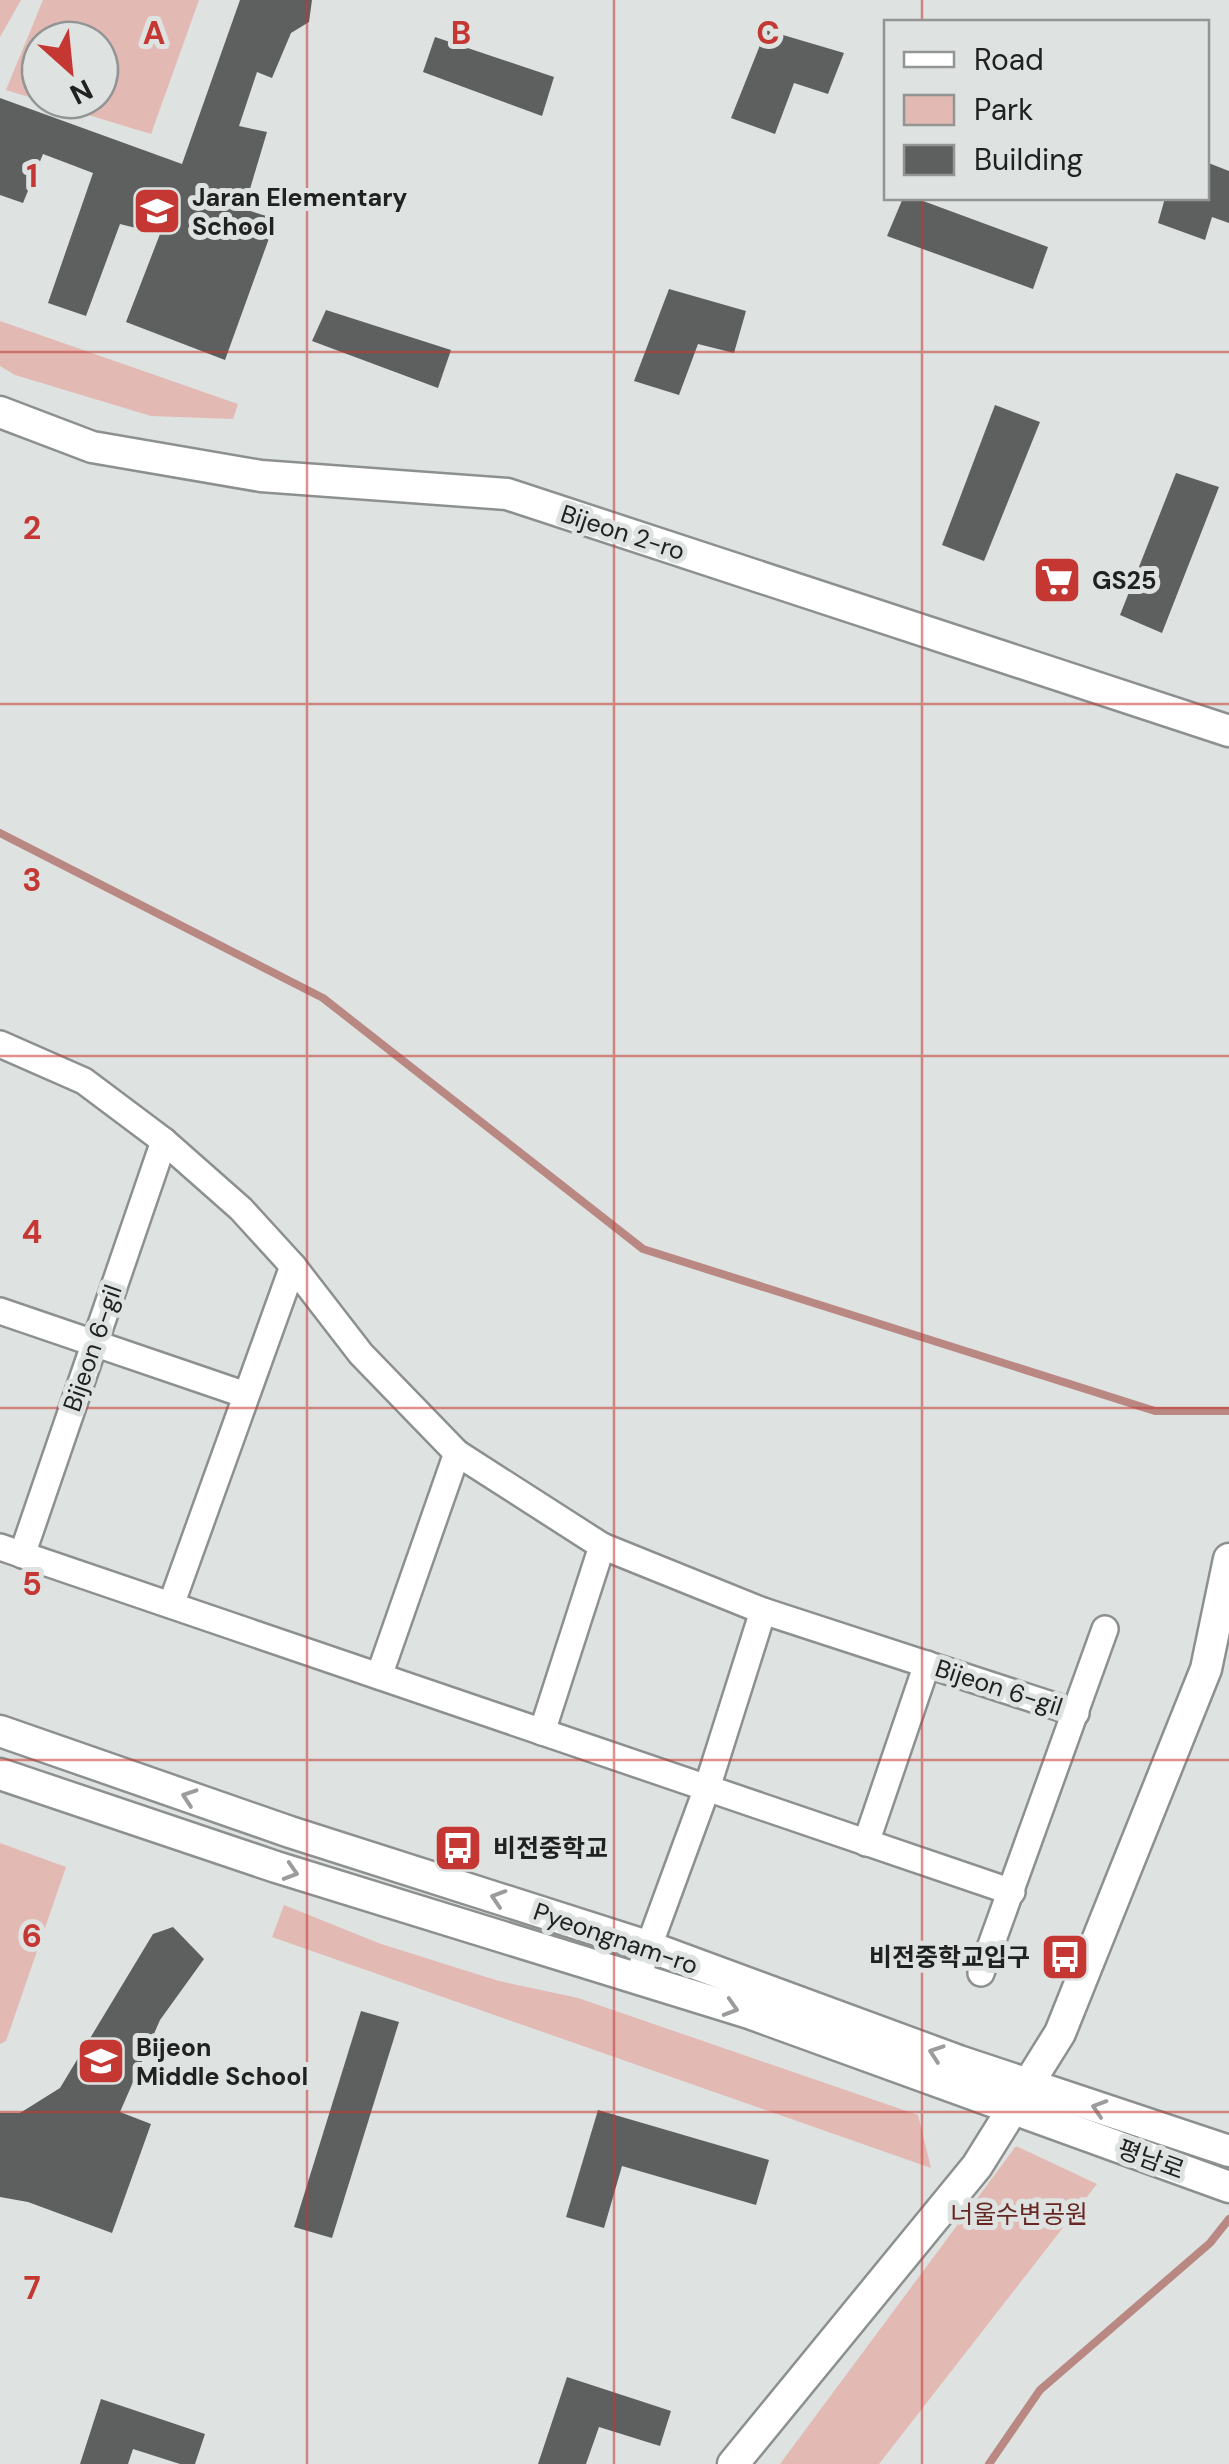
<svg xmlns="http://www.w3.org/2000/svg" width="1229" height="2464" viewBox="0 0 1229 2464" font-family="'DM Sans','Noto Sans KR',sans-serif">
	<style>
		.green { fill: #e3b9b4; fill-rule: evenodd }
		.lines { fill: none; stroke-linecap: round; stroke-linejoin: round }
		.stream { stroke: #b98882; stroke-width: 8 }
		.building { fill: #5d605f }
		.minor-casing { stroke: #8c908e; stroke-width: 30 }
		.tertiary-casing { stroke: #8c908e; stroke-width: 35 }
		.minor { stroke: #fff; stroke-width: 25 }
		.tertiary { stroke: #fff; stroke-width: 30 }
		.oneway { stroke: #9b9c9b }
		.grid { fill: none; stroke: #c53732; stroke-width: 2.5; stroke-opacity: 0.55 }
		.labels { text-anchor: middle; stroke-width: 10; stroke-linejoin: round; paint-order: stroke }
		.poi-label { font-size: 25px; font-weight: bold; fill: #202221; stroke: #dee2e1; text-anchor: start }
		.street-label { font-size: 25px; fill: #202221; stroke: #dee2e1 }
		.park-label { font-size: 25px; fill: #672823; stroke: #dee2e1 }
		.grid-label { font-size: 32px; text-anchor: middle; font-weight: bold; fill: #c53732; stroke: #dee2e1; stroke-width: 10; stroke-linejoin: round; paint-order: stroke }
	</style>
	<rect width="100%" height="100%" fill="#dee2e1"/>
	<g class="green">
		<polygon points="0,0 21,0 0,37"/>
		<path d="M43 0H199L151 134 6 90ZM40 40H100V100H40Z"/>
		<polygon points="0,321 238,404 233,419 151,416 15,375 0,366"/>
		<polygon points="0,1843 66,1867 6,2041 0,2044"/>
		<polygon points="284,1905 381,1944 499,1981 578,1998 918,2115 931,2168 272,1937"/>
		<polygon points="1016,2146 1097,2184 879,2464 780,2464"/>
	</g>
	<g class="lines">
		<g class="stream">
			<polyline points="0,833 323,998 643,1249 1155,1411 1229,1411"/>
			<polyline points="989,2464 1040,2390 1210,2243 1229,2219"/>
		</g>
	</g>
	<g class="building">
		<polygon points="240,0 312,0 309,22 291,33 272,78 257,72 239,126 267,132 244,209 276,219 225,360 126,322 160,234 120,224 86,316 48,303 93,173 43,154 23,203 0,195 0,98 182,164"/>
		<polygon points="766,30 844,53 828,94 794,83 775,134 731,118"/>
		<polygon points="435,37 554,77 542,116 423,72"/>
		<polygon points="1206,162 1229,171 1229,223 1212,217 1205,240 1158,223 1165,198 1206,198"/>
		<polygon points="903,198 915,198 1048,247 1033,289 887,236"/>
		<polygon points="669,289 746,311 734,353 698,344 679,395 634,381"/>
		<polygon points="326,310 451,350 438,388 312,341"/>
		<polygon points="995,405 1040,422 984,561 942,545"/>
		<polygon points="1176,473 1219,487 1162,633 1120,615"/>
		<polygon points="173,1927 204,1959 160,2020 120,2112 151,2124 112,2233 28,2202 0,2197 0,2113 20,2113 60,2088 153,1934"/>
		<polygon points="361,2011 399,2022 332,2238 294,2227"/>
		<polygon points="598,2110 769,2160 756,2205 622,2166 604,2228 566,2217"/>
		<polygon points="567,2377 671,2411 660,2446 599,2427 586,2464 538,2464"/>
		<polygon points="101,2399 205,2434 195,2464 180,2464 133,2449 128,2464 80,2464"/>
	</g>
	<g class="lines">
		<g class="minor-casing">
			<g id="minor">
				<polyline points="0,1044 84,1081 164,1141 241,1209 293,1266 361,1354 457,1453 602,1546 763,1611 1076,1713"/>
				<polyline points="0,1311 243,1394"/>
				<polyline points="0,1547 1012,1892"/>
				<polyline points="22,1555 164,1141"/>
				<polyline points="171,1605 293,1266"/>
				<polyline points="379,1676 457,1453"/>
				<polyline points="542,1732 602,1546"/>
				<polyline points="866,1843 927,1664"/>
				<polyline points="642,1965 707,1788 763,1611"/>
				<polyline points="981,1973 1105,1629"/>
			</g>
		</g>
		<g class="tertiary-casing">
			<g id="tertiary">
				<polyline points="0,412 92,447 261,476 507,494 1229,731"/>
				<polyline points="0,1731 290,1832 647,1946 959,2061 1229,2151"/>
				<polyline points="0,1774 276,1867 749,2013 1229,2187"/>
				<polyline points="733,2464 977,2166 1060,2033 1206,1669 1229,1559"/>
			</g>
		</g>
		<use href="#minor" class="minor"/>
		<use href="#tertiary" class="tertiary"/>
	</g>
	<defs><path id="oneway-chevron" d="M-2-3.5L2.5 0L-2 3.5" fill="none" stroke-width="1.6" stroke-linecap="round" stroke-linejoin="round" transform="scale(2.5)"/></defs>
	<g class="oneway">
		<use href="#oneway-chevron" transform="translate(189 1797) rotate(-161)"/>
		<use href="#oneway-chevron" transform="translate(291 1872) rotate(17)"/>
		<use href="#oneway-chevron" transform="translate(498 1898) rotate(-162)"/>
		<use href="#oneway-chevron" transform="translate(731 2008) rotate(17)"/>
		<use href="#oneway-chevron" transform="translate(936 2053) rotate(-161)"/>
		<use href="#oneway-chevron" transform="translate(1099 2108) rotate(-162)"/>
	</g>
	<path class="grid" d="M307 0V2464M614 0V2464M922 0V22M922 198V2464M0 352H1229M0 704H1229M0 1056H1229M0 1408H1229M0 1760H1229M0 2112H1229"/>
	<defs>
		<g id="school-square" transform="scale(2.5)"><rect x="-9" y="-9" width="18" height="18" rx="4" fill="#c53732" stroke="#dee2e1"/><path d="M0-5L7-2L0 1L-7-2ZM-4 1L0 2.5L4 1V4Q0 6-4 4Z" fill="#fff"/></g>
		<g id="supermarket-square" transform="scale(2.5)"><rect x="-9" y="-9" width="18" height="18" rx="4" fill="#c53732" stroke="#dee2e1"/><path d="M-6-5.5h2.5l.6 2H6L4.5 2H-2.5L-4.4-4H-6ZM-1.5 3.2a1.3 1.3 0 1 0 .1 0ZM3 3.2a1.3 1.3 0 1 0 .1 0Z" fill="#fff"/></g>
		<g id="bus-square" transform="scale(2.5)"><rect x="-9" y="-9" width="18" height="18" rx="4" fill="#c53732" stroke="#dee2e1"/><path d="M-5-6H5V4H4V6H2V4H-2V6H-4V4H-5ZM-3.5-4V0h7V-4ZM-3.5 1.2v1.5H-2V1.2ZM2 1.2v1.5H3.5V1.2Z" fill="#fff"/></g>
	</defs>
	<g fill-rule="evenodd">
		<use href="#school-square" x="157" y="211"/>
		<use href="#supermarket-square" x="1057" y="580"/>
		<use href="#bus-square" x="458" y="1848"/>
		<use href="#bus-square" x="1065" y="1957"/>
		<use href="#school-square" x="101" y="2061"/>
	</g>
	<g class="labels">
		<g class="poi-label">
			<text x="192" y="206">Jaran Elementary<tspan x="192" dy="29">School</tspan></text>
			<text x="1092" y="589">GS25</text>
			<text x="493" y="1857">비전중학교</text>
			<text x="1030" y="1966" text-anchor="end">비전중학교입구</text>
			<text x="136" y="2056">Bijeon<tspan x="136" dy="29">Middle School</tspan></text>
		</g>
		<g class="street-label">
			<text transform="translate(623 532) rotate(18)" y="9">Bijeon 2-ro</text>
			<text transform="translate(92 1348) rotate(-71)" y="9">Bijeon 6-gil</text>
			<text transform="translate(999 1687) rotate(18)" y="9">Bijeon 6-gil</text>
			<text transform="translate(616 1938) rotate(19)" y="9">Pyeongnam-ro</text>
			<text transform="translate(1151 2159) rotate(20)" y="9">평남로</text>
		</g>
		<g class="park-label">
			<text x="1019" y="2223">너울수변공원</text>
		</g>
	</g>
	<g class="grid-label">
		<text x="154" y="44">A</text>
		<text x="461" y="44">B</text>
		<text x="768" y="44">C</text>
		<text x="32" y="187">1</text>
		<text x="32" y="539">2</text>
		<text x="32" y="891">3</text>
		<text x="32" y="1243">4</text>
		<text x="32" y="1595">5</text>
		<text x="32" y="1947">6</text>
		<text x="32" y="2299">7</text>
	</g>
	<rect x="884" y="20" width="325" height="180" fill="#dee2e1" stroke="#929594" stroke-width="2.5"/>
	<rect x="904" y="52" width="50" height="15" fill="#ffffff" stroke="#929594" stroke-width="2.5"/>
	<text x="974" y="70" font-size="30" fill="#202221">Road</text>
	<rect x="904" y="95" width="50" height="30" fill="#e3b9b4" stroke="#929594" stroke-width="2.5"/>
	<text x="974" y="120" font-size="30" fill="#202221">Park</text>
	<rect x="904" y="145" width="50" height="30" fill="#5d605f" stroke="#929594" stroke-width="2.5"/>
	<text x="974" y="170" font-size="30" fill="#202221">Building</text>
	<g transform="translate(70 70) rotate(153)"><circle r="48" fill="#dee2e1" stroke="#929594" stroke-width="2.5"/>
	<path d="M0-8L18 38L0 25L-18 38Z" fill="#c53732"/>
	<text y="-15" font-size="28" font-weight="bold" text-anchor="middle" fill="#202221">N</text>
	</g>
</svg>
